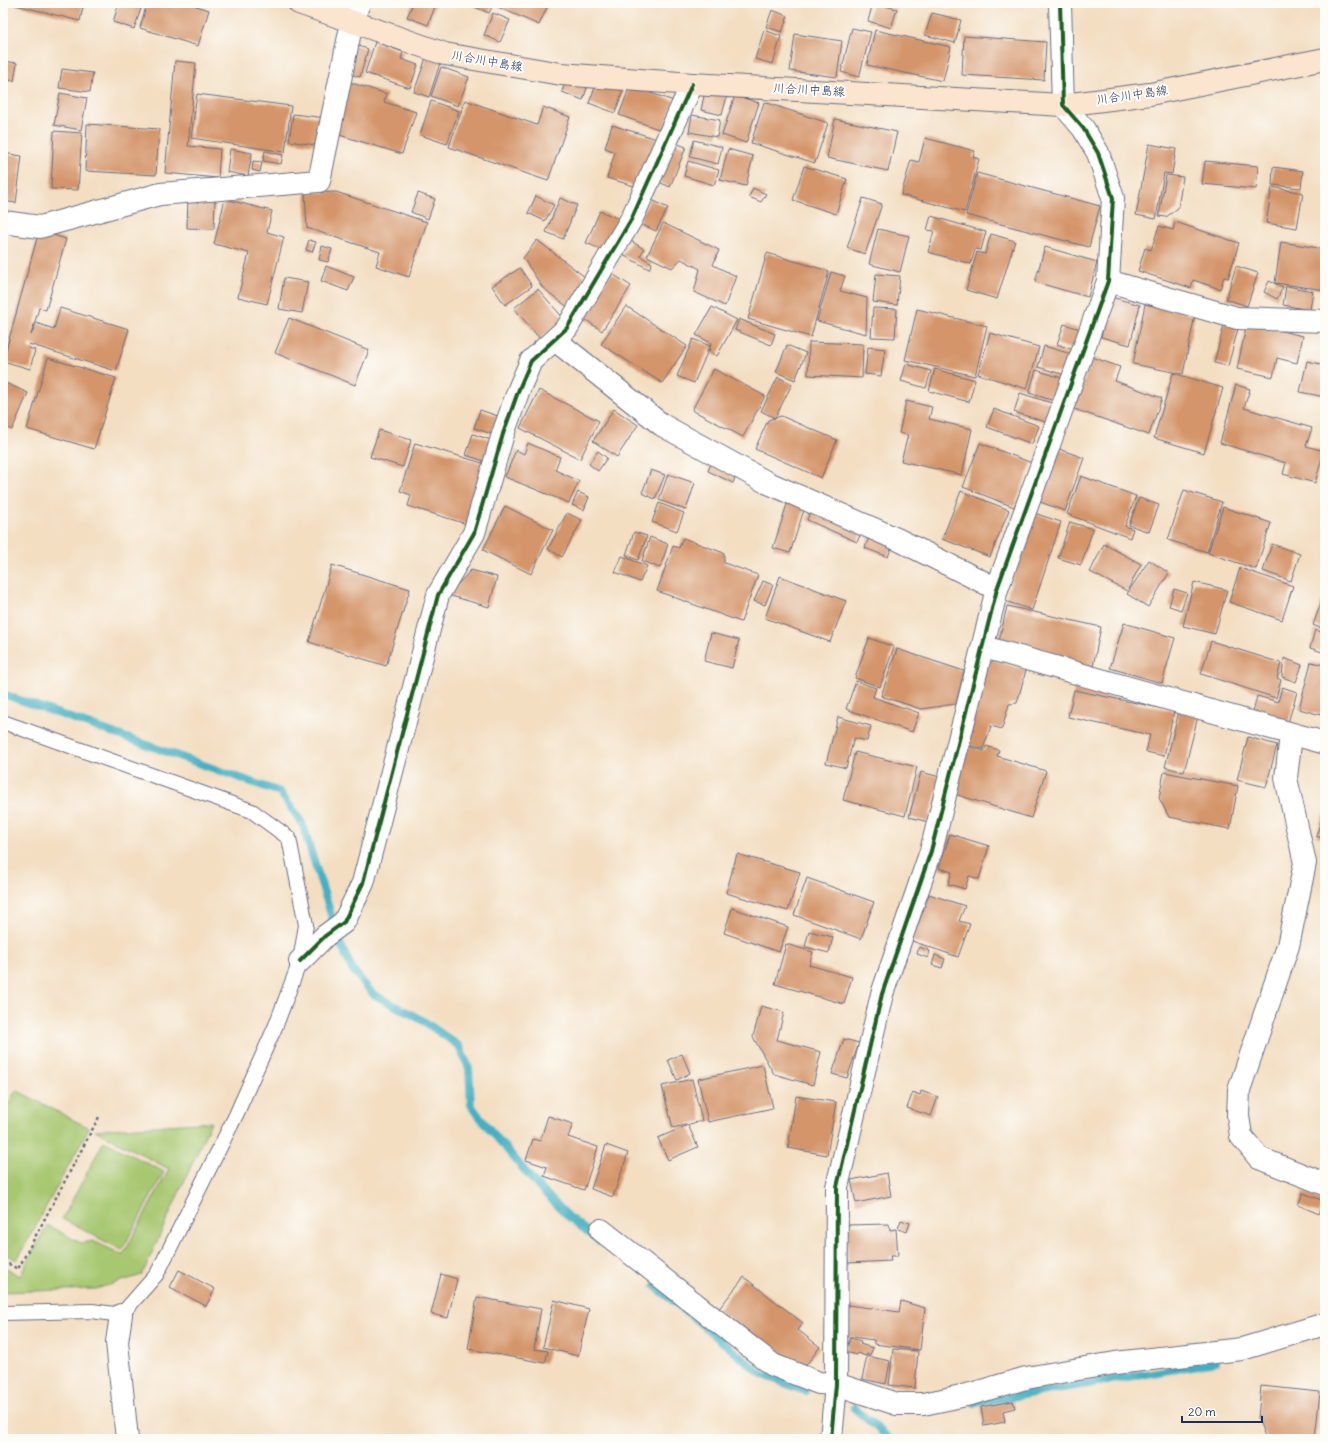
<svg xmlns="http://www.w3.org/2000/svg" width="1328" height="1442" viewBox="0 0 1328 1442" font-family="Delius,'Klee One',sans-serif">
	<style>
		.green { fill: #a7c770; stroke: #617b67 }
		.lines { fill: none; stroke-linecap: round; stroke-linejoin: round }
		.stream { stroke: #44b0c3; stroke-width: 8 }
		.building { fill: #d4956a }
		.lane-casing { stroke: #676c81; stroke-width: 16 }
		.street-casing { stroke: #676c81; stroke-width: 24 }
		.secondary-casing { stroke: #676c81; stroke-width: 24 }
		.path { stroke: #676c81; stroke-width: 2.5; stroke-dasharray: 3 3; stroke-linecap: butt }
		.lane { stroke: #fff; stroke-width: 14 }
		.street { stroke: #fff; stroke-width: 22 }
		.secondary { stroke: #fce5cf; stroke-width: 22 }
		.cycleway-casing { stroke: #fdfcf7; stroke-width: 6 }
		.cycleway { stroke: #1b5e20; stroke-width: 4 }
		.labels { text-anchor: middle; stroke-width: 4; stroke-linejoin: round; paint-order: stroke }
		.street-label { font-size: 12px; fill: #1b2f5e; stroke: #fdfcf7 }
	</style>
	<rect width="100%" height="100%" fill="#fdfcf7"/>
	<filter id="ink" filterUnits="userSpaceOnUse"><feTurbulence type="fractalNoise" baseFrequency=".025" numOctaves="2"/><feDisplacementMap in="SourceGraphic" scale="8" xChannelSelector="R" yChannelSelector="G"/><feConvolveMatrix kernelMatrix="1 2 1 2 8 2 1 2 1" color-interpolation-filters="sRGB"/></filter>
	<filter id="wash" filterUnits="userSpaceOnUse"><feTurbulence type="fractalNoise" baseFrequency=".012" numOctaves="4" result="noise"/><feDisplacementMap in="SourceGraphic" scale="16" xChannelSelector="R" yChannelSelector="G"/><feGaussianBlur stdDeviation="0.9" result="paint"/><feColorMatrix in="noise" values="0 0 0 0 0 0 0 0 0 0 0 0 0 0 0 0 0 1.4 0 .05"/><feComposite in="paint" operator="in"/></filter>
	<g filter="url(#wash)">
		<rect width="100%" height="100%" fill="#f3dec2"/>
		<g class="green">
			<polygon points="16,1090 89,1128 17,1260 3,1253 3,1114"/>
			<polygon points="211,1122 142,1275 96,1289 3,1292 3,1267 20,1276 47,1225 81,1243 93,1241 123,1255 169,1169 95,1130"/>
			<polygon points="104,1141 164,1172 122,1250 62,1219"/>
		</g>
		<g class="lines">
			<g class="stream">
				<polyline points="3,694 280,792 302,823 340,943 352,969 373,994 422,1020 459,1046 469,1068 471,1105 482,1120 535,1183 569,1217 599,1241"/>
				<polyline points="655,1286 761,1374 805,1391"/>
				<polyline points="975,1403 1216,1362"/>
				<polyline points="854,1408 890,1439"/>
			</g>
		</g>
		<g id="blocks">
			<g class="building">
				<polygon points="8,3 84,3 80,21"/>
				<polygon points="119,3 143,3 134,29 113,22"/>
				<polygon points="147,3 186,3 209,10 198,46 140,28"/>
				<polygon points="413,3 436,4 428,25 407,17"/>
				<polygon points="466,3 494,3 489,13"/>
				<polygon points="498,3 549,3 539,25 496,6"/>
				<polygon points="873,3 897,9 891,28 868,21"/>
				<polygon points="1298,3 1309,3 1307,7"/>
				<polygon points="772,10 788,16 782,32 766,27"/>
				<polygon points="493,13 510,20 500,42 484,35"/>
				<polygon points="932,13 961,20 955,43 925,35"/>
				<polygon points="852,28 871,32 859,77 841,72"/>
				<polygon points="764,30 781,36 773,64 755,59"/>
				<polygon points="875,30 951,47 943,81 867,65"/>
				<polygon points="795,34 842,41 837,77 790,71"/>
				<polygon points="964,36 1046,42 1044,80 962,75"/>
				<polygon points="375,42 403,52 401,59 418,65 410,88 365,73"/>
				<polygon points="351,44 368,49 360,77 343,72"/>
				<polygon points="427,55 441,60 429,97 414,92"/>
				<polygon points="3,61 17,63 14,81 3,79"/>
				<polygon points="175,61 196,63 188,146 220,149 218,178 165,173"/>
				<polygon points="441,67 469,77 458,106 431,96"/>
				<polygon points="62,69 93,73 90,92 59,88"/>
				<polygon points="567,77 588,85 583,100 562,92"/>
				<polygon points="349,82 387,94 384,102 416,112 402,154 333,133"/>
				<polygon points="597,82 623,91 615,113 589,103"/>
				<polygon points="630,86 674,101 664,131 619,115"/>
				<polygon points="705,92 727,96 722,115 701,110"/>
				<polygon points="60,93 87,98 81,130 54,125"/>
				<polygon points="197,94 291,106 285,152 191,138"/>
				<polygon points="735,95 759,103 746,143 722,135"/>
				<polygon points="465,100 537,125 543,107 570,117 548,181 449,147"/>
				<polygon points="431,101 459,111 447,144 420,135"/>
				<polygon points="764,102 828,123 815,163 751,143"/>
				<polygon points="293,114 326,118 322,146 289,141"/>
				<polygon points="692,115 720,120 717,137 689,132"/>
				<polygon points="835,119 897,132 888,171 827,158"/>
				<polygon points="87,124 159,129 156,175 85,171"/>
				<polygon points="612,125 657,139 641,188 607,178 615,152 605,148"/>
				<polygon points="54,131 82,133 78,190 51,189"/>
				<polygon points="925,138 975,151 973,157 979,159 965,212 901,195 911,160 919,162"/>
				<polygon points="694,140 722,147 718,164 690,157"/>
				<polygon points="675,143 686,147 670,187 659,182"/>
				<polygon points="1149,144 1176,149 1172,174 1164,173 1156,219 1136,215"/>
				<polygon points="230,149 252,153 248,176 227,172"/>
				<polygon points="728,149 753,156 746,186 720,180"/>
				<polygon points="265,151 283,155 281,164 263,161"/>
				<polygon points="3,153 22,156 16,203 3,201"/>
				<polygon points="253,161 262,162 260,172 252,170"/>
				<polygon points="688,161 719,170 714,185 684,176"/>
				<polygon points="1205,161 1258,166 1256,189 1202,184"/>
				<polygon points="804,166 847,179 836,214 793,200"/>
				<polygon points="1273,167 1303,171 1301,188 1272,185"/>
				<polygon points="977,173 1100,206 1089,247 966,215"/>
				<polygon points="1166,175 1183,177 1178,208 1166,217 1159,216"/>
				<polygon points="1272,187 1303,193 1297,228 1266,223"/>
				<polygon points="753,188 766,194 761,202 749,197"/>
				<polygon points="336,192 427,222 409,277 376,266 380,252 307,228 305,193"/>
				<polygon points="418,193 435,199 428,219 411,212"/>
				<polygon points="536,196 554,205 545,221 528,213"/>
				<polygon points="188,197 215,199 214,229 187,228"/>
				<polygon points="560,198 577,205 563,239 546,232"/>
				<polygon points="863,198 882,204 865,254 847,248"/>
				<polygon points="225,199 272,211 267,232 284,237 267,304 238,297 249,253 214,244"/>
				<polygon points="650,199 668,208 656,231 638,223"/>
				<polygon points="600,211 622,220 608,252 586,243"/>
				<polygon points="931,216 986,232 981,250 975,249 971,264 928,252 934,231 927,230"/>
				<polygon points="1175,222 1239,243 1228,278 1224,277 1220,289 1193,280 1191,288 1138,271 1145,248 1151,250 1159,226 1173,230"/>
				<polygon points="663,223 719,250 713,265 736,276 725,306 694,292 700,269 681,259 672,268 647,256"/>
				<polygon points="878,229 909,236 900,272 869,264"/>
				<polygon points="39,231 66,239 46,310 39,308 31,335 36,323 54,329 60,308 129,329 116,371 29,344 28,348 35,350 30,369 3,361"/>
				<polygon points="991,234 1015,241 997,299 966,290 977,252 985,254"/>
				<polygon points="309,240 316,242 312,252 306,250"/>
				<polygon points="537,240 590,281 569,308 543,288 523,258"/>
				<polygon points="631,241 644,249 640,256 652,263 649,269 623,255"/>
				<polygon points="1281,242 1325,249 1325,290 1275,283"/>
				<polygon points="322,246 332,249 328,262 319,260"/>
				<polygon points="1045,247 1097,262 1088,297 1035,282"/>
				<polygon points="767,253 829,271 811,337 748,319"/>
				<polygon points="326,266 354,277 348,291 321,281"/>
				<polygon points="1236,266 1258,273 1247,306 1226,299"/>
				<polygon points="520,268 532,286 505,305 492,286"/>
				<polygon points="831,272 845,276 840,291 867,298 866,334 817,321"/>
				<polygon points="611,273 631,286 602,331 582,317"/>
				<polygon points="876,274 900,276 897,305 873,302"/>
				<polygon points="284,278 308,282 302,313 279,309"/>
				<polygon points="1269,281 1283,287 1277,299 1264,292"/>
				<polygon points="1286,286 1313,291 1310,310 1283,305"/>
				<polygon points="538,289 564,319 540,339 514,308"/>
				<polygon points="1111,297 1140,305 1130,345 1101,337"/>
				<polygon points="1145,304 1195,315 1183,374 1133,364"/>
				<polygon points="626,306 687,346 662,383 601,344"/>
				<polygon points="712,307 737,320 717,356 709,352 711,343 696,335"/>
				<polygon points="873,308 897,309 895,338 871,337"/>
				<polygon points="917,309 987,326 975,376 905,360"/>
				<polygon points="289,318 369,350 355,385 275,353"/>
				<polygon points="739,319 775,334 771,345 735,330"/>
				<polygon points="1225,321 1239,325 1228,366 1214,363"/>
				<polygon points="1247,323 1303,336 1297,363 1277,358 1273,377 1237,369"/>
				<polygon points="1064,324 1083,330 1076,351 1057,344"/>
				<polygon points="990,333 1039,347 1027,389 978,374"/>
				<polygon points="693,339 710,346 694,383 677,376"/>
				<polygon points="809,342 863,344 862,378 808,375"/>
				<polygon points="787,345 806,353 795,380 776,372"/>
				<polygon points="1044,346 1071,354 1065,375 1038,367"/>
				<polygon points="868,347 885,349 881,376 865,374"/>
				<polygon points="1092,357 1120,367 1115,381 1162,398 1149,435 1074,409"/>
				<polygon points="48,358 116,378 94,449 27,429"/>
				<polygon points="1307,361 1325,365 1325,397 1300,392"/>
				<polygon points="906,364 931,371 926,388 901,381"/>
				<polygon points="714,369 765,396 743,437 692,410"/>
				<polygon points="935,369 975,380 969,402 929,391"/>
				<polygon points="1036,370 1068,380 1061,403 1029,393"/>
				<polygon points="1173,373 1223,388 1204,453 1154,438"/>
				<polygon points="778,377 792,384 775,418 761,411"/>
				<polygon points="3,382 28,393 12,430 3,426"/>
				<polygon points="1236,385 1250,389 1244,408 1312,428 1306,446 1324,451 1315,483 1283,474 1286,463 1220,443"/>
				<polygon points="539,390 599,421 580,459 520,428"/>
				<polygon points="1020,393 1058,405 1052,424 1014,412"/>
				<polygon points="906,401 932,407 929,419 972,429 962,475 901,461 908,435 899,433"/>
				<polygon points="614,409 638,425 617,457 593,441"/>
				<polygon points="994,409 1039,426 1032,444 987,427"/>
				<polygon points="480,410 501,417 495,435 474,428"/>
				<polygon points="781,416 837,440 821,478 755,449 768,420"/>
				<polygon points="379,430 411,440 403,467 370,457"/>
				<polygon points="473,434 497,442 490,463 466,455"/>
				<polygon points="415,443 489,465 470,525 408,506 411,495 400,491"/>
				<polygon points="528,443 560,457 555,470 579,481 569,503 505,477 516,450 524,454"/>
				<polygon points="980,443 1032,463 1014,507 963,487"/>
				<polygon points="1059,449 1084,458 1065,511 1040,502"/>
				<polygon points="598,451 607,458 598,471 589,464"/>
				<polygon points="713,459 738,471 733,483 708,471"/>
				<polygon points="651,470 665,475 655,499 642,493"/>
				<polygon points="668,474 695,483 686,510 659,500"/>
				<polygon points="1081,476 1136,496 1125,526 1133,529 1130,538 1067,514"/>
				<polygon points="1184,490 1222,502 1207,552 1168,540"/>
				<polygon points="961,491 1009,510 990,557 942,539"/>
				<polygon points="578,492 589,497 584,510 572,505"/>
				<polygon points="1139,498 1159,505 1149,532 1129,525"/>
				<polygon points="788,501 805,507 790,553 773,548"/>
				<polygon points="659,503 684,513 677,531 652,522"/>
				<polygon points="505,506 553,530 531,574 483,550"/>
				<polygon points="812,507 863,529 857,542 807,520"/>
				<polygon points="1223,507 1271,523 1256,569 1208,553"/>
				<polygon points="567,513 582,520 562,557 548,549"/>
				<polygon points="1034,513 1061,522 1032,610 1005,601"/>
				<polygon points="1070,522 1093,529 1081,565 1058,558"/>
				<polygon points="634,532 647,536 638,560 626,555"/>
				<polygon points="871,532 894,541 888,557 865,548"/>
				<polygon points="650,537 668,544 660,568 642,561"/>
				<polygon points="683,538 724,553 724,563 758,575 741,622 657,591 673,546 679,548"/>
				<polygon points="1104,544 1141,564 1127,591 1090,572"/>
				<polygon points="1272,544 1300,554 1291,581 1263,571"/>
				<polygon points="622,556 647,566 640,582 615,572"/>
				<polygon points="1149,560 1169,573 1148,607 1127,594"/>
				<polygon points="332,565 410,589 386,666 309,642"/>
				<polygon points="1240,568 1293,586 1282,620 1229,602"/>
				<polygon points="471,570 497,577 489,607 448,595"/>
				<polygon points="780,576 846,601 830,642 765,618"/>
				<polygon points="763,581 773,585 765,605 754,601"/>
				<polygon points="1194,582 1227,590 1215,634 1183,626"/>
				<polygon points="1174,589 1187,593 1181,610 1169,606"/>
				<polygon points="1322,600 1325,601 1325,630 1313,625"/>
				<polygon points="1007,606 1101,627 1092,671 997,650"/>
				<polygon points="1124,623 1175,638 1162,683 1110,668"/>
				<polygon points="1315,630 1325,633 1325,643 1322,652 1310,648"/>
				<polygon points="711,633 739,640 732,668 704,661"/>
				<polygon points="869,638 894,647 880,687 855,678"/>
				<polygon points="1211,641 1281,663 1277,678 1281,680 1276,698 1201,674"/>
				<polygon points="897,649 964,671 956,704 921,709 881,696"/>
				<polygon points="987,658 1026,670 1017,703 1009,704 1002,729 991,726 983,749 965,744"/>
				<polygon points="1284,658 1302,665 1296,682 1282,677"/>
				<polygon points="1311,662 1325,665 1325,716 1299,709"/>
				<polygon points="856,681 876,688 873,697 919,713 912,732 846,709"/>
				<polygon points="1282,687 1297,692 1288,723 1253,712 1257,696 1278,702"/>
				<polygon points="1074,690 1174,711 1164,756 1146,752 1150,735 1068,717"/>
				<polygon points="1179,711 1198,716 1184,772 1165,767"/>
				<polygon points="838,717 871,726 867,741 854,738 846,768 826,763"/>
				<polygon points="1248,737 1277,745 1266,787 1237,780"/>
				<polygon points="963,745 984,751 986,746 999,750 997,756 1046,771 1031,818 948,792"/>
				<polygon points="855,752 917,767 905,816 843,800"/>
				<polygon points="921,772 940,777 928,822 909,817"/>
				<polygon points="1164,772 1238,786 1230,829 1169,817 1159,798"/>
				<polygon points="1325,809 1325,839 1316,836"/>
				<polygon points="950,834 989,846 979,879 969,876 965,889 948,884 952,872 939,868"/>
				<polygon points="737,854 800,872 788,911 726,893"/>
				<polygon points="807,878 874,902 861,939 794,915"/>
				<polygon points="929,894 965,906 959,921 970,924 958,957 912,941"/>
				<polygon points="732,908 788,927 779,952 724,933"/>
				<polygon points="809,931 833,937 829,953 805,947"/>
				<polygon points="786,944 813,952 809,965 852,977 844,1004 775,984"/>
				<polygon points="919,947 930,951 928,958 917,954"/>
				<polygon points="935,955 945,959 942,968 932,965"/>
				<polygon points="761,1006 784,1012 777,1040 821,1052 813,1085 774,1074 753,1037"/>
				<polygon points="844,1039 859,1043 847,1078 832,1074"/>
				<polygon points="682,1054 690,1073 677,1080 668,1060"/>
				<polygon points="763,1065 773,1108 708,1122 698,1079"/>
				<polygon points="692,1079 702,1121 673,1128 662,1086"/>
				<polygon points="921,1091 938,1097 931,1116 907,1108 913,1092 920,1095"/>
				<polygon points="796,1096 836,1102 827,1155 788,1148"/>
				<polygon points="548,1116 573,1124 568,1137 598,1147 584,1190 544,1176 547,1167 526,1160 533,1139 540,1141"/>
				<polygon points="688,1125 698,1147 668,1160 658,1138"/>
				<polygon points="606,1145 628,1153 613,1197 591,1189"/>
				<polygon points="887,1173 891,1196 856,1203 851,1180"/>
				<polygon points="1303,1193 1324,1201 1319,1214 1298,1205"/>
				<polygon points="901,1220 910,1223 907,1232 898,1229"/>
				<polygon points="889,1224 890,1230 896,1229 898,1256 890,1256 891,1261 848,1263 847,1225"/>
				<polygon points="179,1270 215,1289 206,1306 170,1287"/>
				<polygon points="441,1274 457,1279 448,1318 431,1314"/>
				<polygon points="744,1277 803,1323 798,1330 820,1347 800,1373 718,1310"/>
				<polygon points="477,1297 541,1309 534,1349 548,1351 545,1363 468,1349"/>
				<polygon points="554,1300 589,1309 578,1356 543,1347"/>
				<polygon points="901,1301 925,1308 920,1350 874,1344 874,1340 844,1336 848,1305 899,1312"/>
				<polygon points="850,1338 861,1341 860,1344 873,1348 870,1355 867,1354 866,1356 857,1353 856,1355 846,1352"/>
				<polygon points="893,1349 918,1351 915,1388 889,1385"/>
				<polygon points="867,1356 890,1361 886,1384 862,1379"/>
				<polygon points="1261,1386 1320,1392 1315,1439 1266,1439 1258,1418"/>
				<polygon points="1013,1401 1015,1408 1003,1411 1005,1422 984,1426 981,1407"/>
			</g>
		</g>
	</g>
	<g filter="url(#ink)">
		<use href="#blocks" fill-opacity="0" stroke="#676c81" stroke-width="1"/>
		<g class="lines">
			<g class="lane-casing">
				<polyline id="lane" points="3,722 252,811 289,838 306,925 300,961 276,1025 236,1115 157,1274 121,1315 92,1311 3,1313"/>
			</g>
			<g class="street-casing">
				<g id="street">
					<polyline points="3,222 40,227 160,194 319,181 352,22 359,3"/>
					<polyline points="1108,281 1237,318 1325,321"/>
					<polyline points="555,340 662,425 766,482 899,540 997,589"/>
					<polyline points="984,647 1325,743"/>
					<polyline points="1291,735 1286,778 1305,863 1288,946 1239,1090 1238,1115 1241,1136 1259,1158 1325,1184"/>
					<polyline points="300,961 325,936 344,922 363,883 438,595 474,533 503,434 519,389 531,361 567,328 632,218 692,84"/>
					<polyline points="601,1230 773,1365 819,1383 836,1384 897,1404 923,1404 971,1394 1026,1378 1115,1363 1242,1349 1325,1324"/>
					<polyline points="121,1315 117,1342 127,1439"/>
					<polyline points="831,1439 836,1384 837,1187 882,994 931,851 997,589 1108,281 1113,198 1098,153 1083,128 1063,105 1060,3"/>
				</g>
			</g>
			<g class="secondary-casing">
				<polyline id="secondary" points="299,3 445,54 561,74 692,84 1063,105 1150,94 1325,59"/>
			</g>
			<polyline class="path" points="3,1261 18,1269 99,1117"/>
			<use href="#lane" class="lane"/>
			<use href="#street" class="street"/>
			<use href="#secondary" class="secondary"/>
			<g class="cycleway-casing">
				<g id="cycleway">
					<polyline points="300,961 325,936 344,922 363,883 438,595 474,533 503,434 519,389 531,361 567,328 632,218 692,84"/>
					<polyline points="831,1439 836,1384 837,1187 882,994 931,851 997,589 1108,281 1113,198 1098,153 1083,128 1063,105 1060,3"/>
				</g>
			</g>
			<use href="#cycleway" class="cycleway"/>
		</g>
	</g>
	<g class="labels">
		<g class="street-label">
			<text transform="translate(487 61) rotate(10)" y="4">川合川中島線</text>
			<text transform="translate(809 90) rotate(3)" y="4">川合川中島線</text>
			<text transform="translate(1132 95) rotate(-8)" y="4">川合川中島線</text>
		</g>
	</g>
	<rect width="1328" height="1442" fill="none" stroke="#fdfcf7" stroke-width="16"/>
	<path d="M1182 1416v6h80v-6" fill="none" stroke="#1b2f5e" stroke-width="2"/>
	<text x="1188" y="1416" font-size="12" fill="#1b2f5e" stroke="#fdfcf7" stroke-width="3" paint-order="stroke">20 m</text>
</svg>
